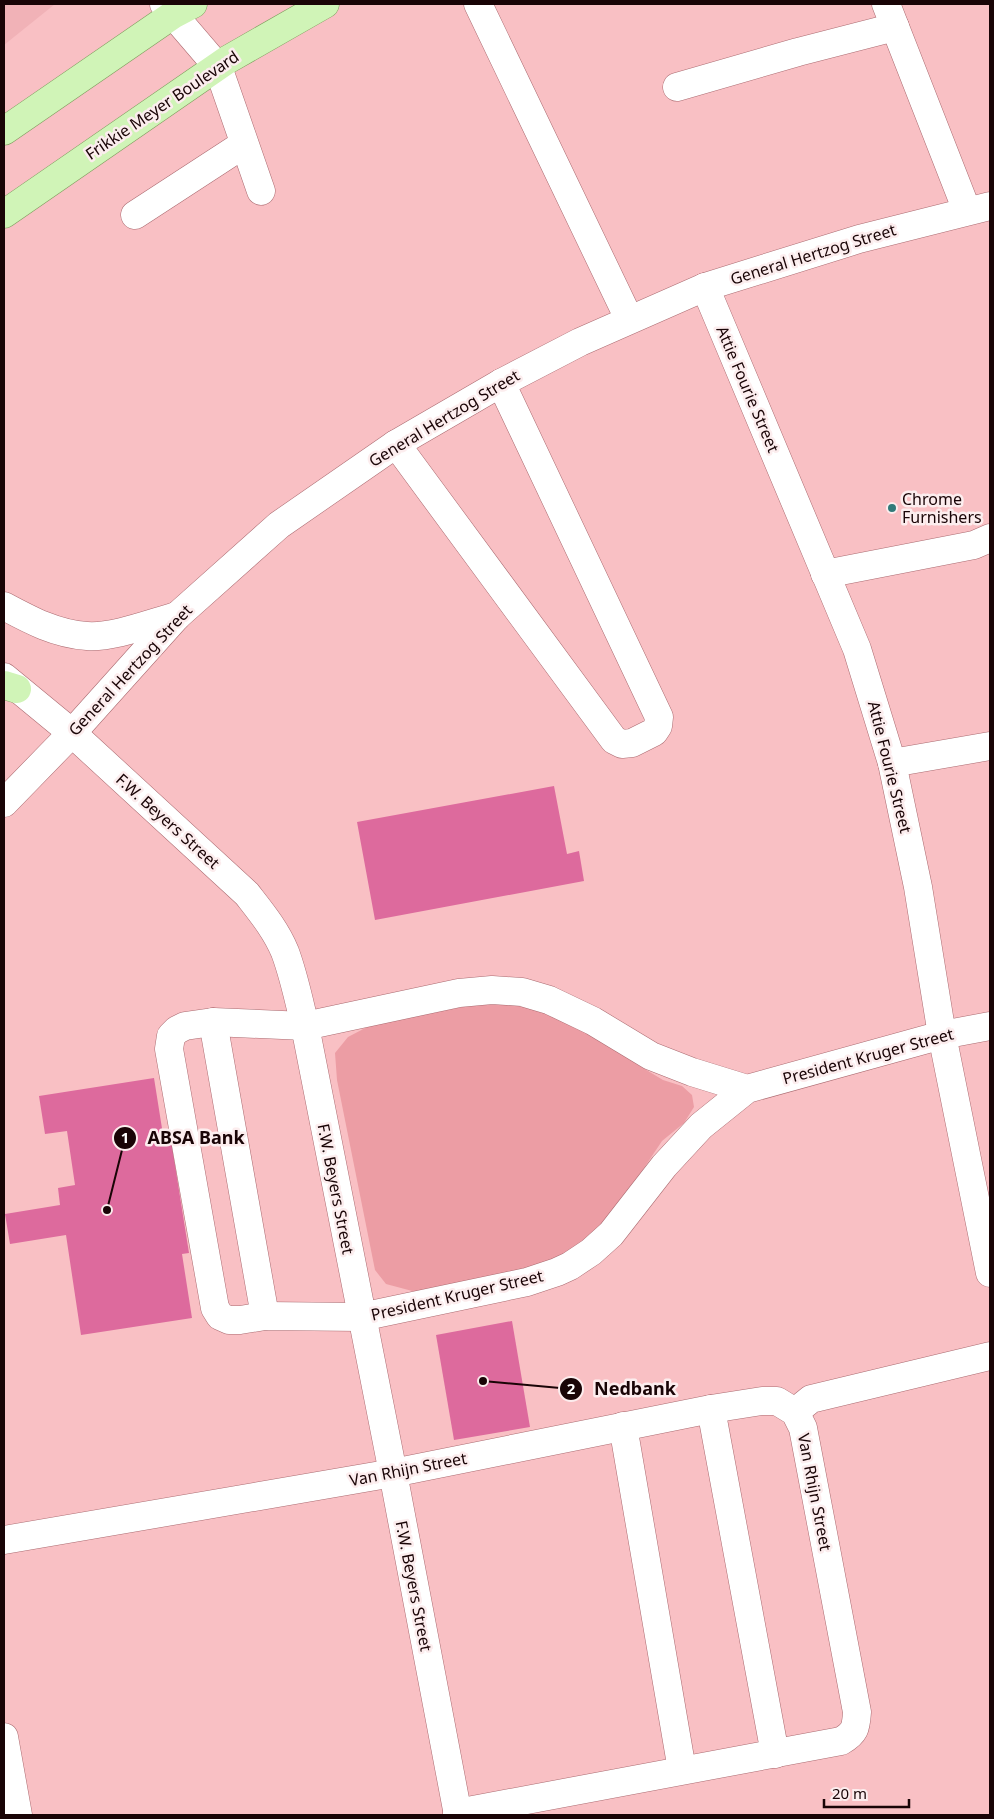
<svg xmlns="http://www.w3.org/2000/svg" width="994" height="1819" viewBox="0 0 994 1819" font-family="'Noto Sans',sans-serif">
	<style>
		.built { fill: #f1b2b7 }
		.green { fill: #ec9da4 }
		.building { fill: #dd6a9d }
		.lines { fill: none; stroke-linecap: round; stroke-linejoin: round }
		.minor-casing { stroke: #ab6b71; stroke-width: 29 }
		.major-casing { stroke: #7b9b5a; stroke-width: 29 }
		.minor { stroke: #fff; stroke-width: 28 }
		.major { stroke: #d0f4b7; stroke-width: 28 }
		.poi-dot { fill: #317a79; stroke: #fcedee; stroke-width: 2 }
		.labels { text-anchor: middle; stroke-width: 5; stroke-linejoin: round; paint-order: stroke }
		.street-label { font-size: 16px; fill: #190406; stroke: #fcedee }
		.poi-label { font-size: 16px; fill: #190406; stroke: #fcedee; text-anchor: start }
		.leader { fill: none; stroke: #190406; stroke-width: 2 }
		.callout-dot { fill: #190406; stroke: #fcedee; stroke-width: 2 }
		.mark-label { font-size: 15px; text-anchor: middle; font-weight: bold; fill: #fff }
		.callout-label { font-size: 18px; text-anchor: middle; font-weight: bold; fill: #190406; stroke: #fcedee; stroke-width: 5; stroke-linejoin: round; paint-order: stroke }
	</style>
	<rect width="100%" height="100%" fill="#f9c0c4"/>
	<polygon class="built" points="4,4 55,4 4,45"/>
	<polygon class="green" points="493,1001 544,1008 579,1024 638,1065 663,1080 682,1086 692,1095 694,1107 684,1123 662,1141 630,1189 601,1227 570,1252 547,1266 416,1292 386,1284 375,1270 337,1080 335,1053 348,1037 371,1025"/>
	<g class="building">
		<polygon points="554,786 567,854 579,851 584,881 375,920 357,822"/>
		<polygon points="154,1078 164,1141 171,1140 189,1253 182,1254 192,1318 81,1335 66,1235 10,1244 5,1214 60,1205 58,1188 75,1185 67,1131 45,1134 39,1096"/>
		<polygon points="512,1321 530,1427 454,1440 436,1335"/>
	</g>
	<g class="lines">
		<g class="minor-casing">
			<g id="minor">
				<polyline points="164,4 218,67 261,191"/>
				<polyline points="478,4 629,319"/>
				<polyline points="886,4 967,211"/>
				<polyline points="677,87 798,52 895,27"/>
				<polyline points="135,215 244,144"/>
				<polyline points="705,287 857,649 892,763 918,887 942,1035 990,1273"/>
				<polyline points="396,444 614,740 622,744 632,743 654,732 658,726 659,717 501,383"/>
				<polyline points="825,574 974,545 990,538"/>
				<path d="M4 606C30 620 56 634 87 636 113 638 151 623 177 616"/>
				<path d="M4 677 72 733 247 894C261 912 276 930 285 952 294 976 299 1001 305 1026L393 1473 458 1815"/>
				<polyline points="892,763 990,746"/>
				<polyline points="4,803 72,733 177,616 279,525 396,444 501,383 580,342 705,287 859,239 990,206"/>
				<polyline points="213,1022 265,1316"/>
				<polyline points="747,1089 692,1072 651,1056 593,1021 549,1000 522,992 492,990 459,993 305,1026 213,1022 185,1026 177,1030 171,1036 169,1049 215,1308 220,1316 229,1320 240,1320 265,1316 361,1317 527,1282 557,1272 570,1266 591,1252 611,1234 664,1166 701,1126 747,1089 942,1035 990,1026"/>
				<polyline points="711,1409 775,1754"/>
				<polyline points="795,1412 811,1399 990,1356"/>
				<polyline points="623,1426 682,1770"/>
				<path d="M4 1540 393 1473 711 1409 762 1401H777L795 1412 803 1428 857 1712C856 1728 855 1733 841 1741L457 1813"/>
				<polyline points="4,1737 18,1815"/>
			</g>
		</g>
		<g class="major-casing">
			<g id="major">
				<polyline points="4,131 174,14 193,4"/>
				<polyline points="4,214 227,60 325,4"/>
				<polyline points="4,685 17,689"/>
			</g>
		</g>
		<use href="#minor" class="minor"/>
		<use href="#major" class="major"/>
	</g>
	<circle class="poi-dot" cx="892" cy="508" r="5"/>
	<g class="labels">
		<g class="street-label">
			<text transform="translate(162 105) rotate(-34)" y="6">Frikkie Meyer Boulevard</text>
			<text transform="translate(813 254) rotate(-17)" y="6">General Hertzog Street</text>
			<text transform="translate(748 389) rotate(67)" y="6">Attie Fourie Street</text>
			<text transform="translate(444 418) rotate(-31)" y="6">General Hertzog Street</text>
			<text transform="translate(130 670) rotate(-47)" y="6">General Hertzog Street</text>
			<text transform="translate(890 767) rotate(76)" y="6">Attie Fourie Street</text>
			<text transform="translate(168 821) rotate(42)" y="6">F.W. Beyers Street</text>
			<text transform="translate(868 1056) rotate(-15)" y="6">President Kruger Street</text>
			<text transform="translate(336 1189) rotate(79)" y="6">F.W. Beyers Street</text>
			<text transform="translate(457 1295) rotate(-13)" y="6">President Kruger Street</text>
			<text transform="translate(408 1469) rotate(-11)" y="6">Van Rhijn Street</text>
			<text transform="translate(815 1492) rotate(79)" y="6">Van Rhijn Street</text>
			<text transform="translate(414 1586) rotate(79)" y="6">F.W. Beyers Street</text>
		</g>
		<g class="poi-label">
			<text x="902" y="505">Chrome<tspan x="902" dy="18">Furnishers</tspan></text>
		</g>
	</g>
	<path class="leader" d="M107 1210L125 1138M483 1381L571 1389"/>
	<g class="callout-dot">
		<circle cx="107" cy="1210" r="5"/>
		<circle cx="483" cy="1381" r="5"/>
		<circle cx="125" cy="1138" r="12"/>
		<circle cx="571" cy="1389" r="12"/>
	</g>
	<g class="mark-label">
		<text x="125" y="1143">1</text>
		<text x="571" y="1394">2</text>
	</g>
	<g class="callout-label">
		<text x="196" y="1144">ABSA Bank</text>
		<text x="635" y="1395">Nedbank</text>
	</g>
	<rect width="994" height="1819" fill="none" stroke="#190406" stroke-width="10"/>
	<path d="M824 1799v8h85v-8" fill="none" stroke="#190406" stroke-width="2.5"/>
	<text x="832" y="1799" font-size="15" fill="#190406" stroke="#fcedee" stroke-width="4" paint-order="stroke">20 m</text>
</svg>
